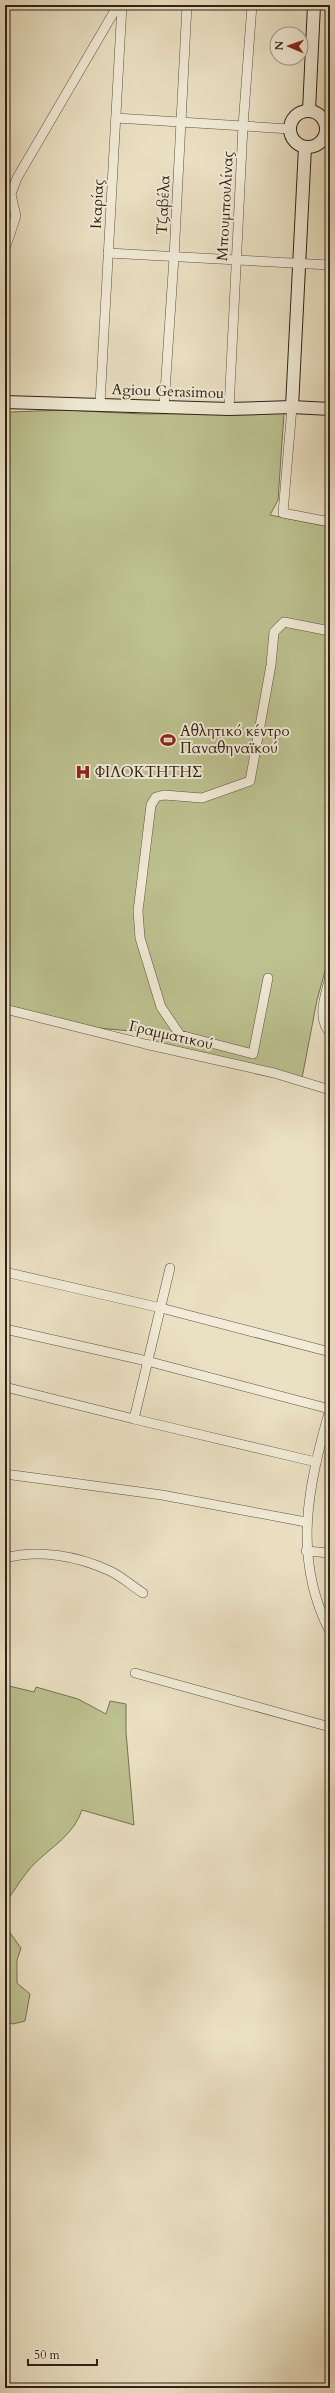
<svg xmlns="http://www.w3.org/2000/svg" width="335" height="2393" viewBox="0 0 335 2393" font-family="Cardo,serif">
	<style>
		.green { fill: #bcc18f; stroke: #767152 }
		.lines { fill: none; stroke-linecap: round; stroke-linejoin: round }
		.street-casing { stroke: #5e5141; stroke-width: 10 }
		.secondary-casing { stroke: #302116; stroke-width: 14 }
		.street { stroke: #f1ebd7; stroke-width: 9 }
		.secondary { stroke: #f1ebd7; stroke-width: 12 }
		.labels { text-anchor: middle; stroke-width: 4; stroke-linejoin: round; paint-order: stroke }
		.street-label { font-size: 15px; fill: #302116; stroke: #f1ebd7 }
		.poi-label { font-size: 15px; fill: #302116; stroke: #f1ebd7; text-anchor: start }
	</style>
	<rect width="100%" height="100%" fill="#eae0c2"/>
	<filter id="stains"><feTurbulence type="fractalNoise" baseFrequency=".005" numOctaves="4"/><feColorMatrix values="0 0 0 0 .2 0 0 0 0 .09 0 0 0 0 .02 0 0 0 .5 -.17"/></filter>
	<radialGradient id="worn" r=".72"><stop offset=".6" stop-color="#630" stop-opacity="0"/><stop offset="1" stop-color="#630" stop-opacity=".3"/></radialGradient>
	<g class="green">
		<polygon points="64,410 141,414 284,413 278,500 270,515 330,527 330,953 317,1000 302,1078 155,1042 151,1028 131,1031 98,1028 5,1005 5,416 11,412"/>
		<path d="M5 1685 34 1692 36 1687 78 1699 106 1714 110 1701 126 1704V1732L134 1825 82 1810C74 1834 53 1846 35 1863 24 1874 15 1890 5 1903Z"/>
		<polygon points="5,1918 8,1930 21,1948 17,1960 17,1983 30,1994 25,2021 13,2024 5,2022"/>
	</g>
	<g class="lines">
		<g class="street-casing">
			<g id="street">
				<polyline points="116,118 290,129"/>
				<polyline points="326,131 330,131"/>
				<polyline points="5,249 16,216 11,194 17,178 118,5"/>
				<polyline points="108,253 330,265"/>
				<polyline points="100,404 122,5"/>
				<polyline points="164,407 174,257 187,5"/>
				<polyline points="292,407 283,513 330,522"/>
				<polyline points="229,409 243,126 252,5"/>
				<path d="M330 976C326 994 316 1017 330 1033"/>
				<polyline points="268,978 253,1054 180,1035 161,1007 140,938 138,911 151,805 156,797 164,795 202,798 250,781 271,665 274,632 284,622 330,631"/>
				<polyline points="5,1009 145,1044 274,1073 330,1090"/>
				<polyline points="170,1268 134,1419 316,1462"/>
				<polyline points="5,1272 161,1308 330,1352"/>
				<polyline points="5,1329 147,1361 330,1409"/>
				<polyline points="5,1387 134,1419"/>
				<path d="M330 1409C308 1486 292 1558 330 1632"/>
				<polyline points="5,1474 162,1495 306,1522"/>
				<polyline points="306,1551 330,1553"/>
				<path d="M5 1558C39 1549 78 1556 110 1571 121 1576 132 1586 143 1593"/>
				<polyline points="135,1673 330,1727"/>
			</g>
		</g>
		<g class="secondary-casing">
			<g id="secondary">
				<polyline points="309,111 314,5"/>
				<circle cx="308" cy="129" r="18"/>
				<polyline points="5,402 229,409 292,407 330,409"/>
				<polyline points="292,407 305,147"/>
			</g>
		</g>
		<use href="#street" class="street"/>
		<use href="#secondary" class="secondary"/>
	</g>
	<defs>
		<g id="stadium-bare" transform="scale(1.2)"><path d="M0-5a6.5 5 0 1 0 0 10a6.5 5 0 1 0 0-10ZM-3.5-1.8h7v3.6h-7Z" fill="#8f2418" stroke="#f1ebd7" stroke-width="2.5" paint-order="stroke"/></g>
		<g id="hospital-bare" transform="scale(1.2)"><path d="M-5-5h3v3.5h4V-5h3V5h-3V1.5h-4V5h-3Z" fill="#8f2418" stroke="#f1ebd7" stroke-width="2.5" paint-order="stroke"/></g>
	</defs>
	<g fill-rule="evenodd">
		<use href="#stadium-bare" x="168" y="740"/>
		<use href="#hospital-bare" x="83" y="772"/>
	</g>
	<g class="labels">
		<g class="street-label">
			<text transform="translate(97 204) rotate(-87)" y="5">Ικαρίας</text>
			<text transform="translate(163 205) rotate(-87)" y="5">Τζαβέλα</text>
			<text transform="translate(225 206) rotate(-87)" y="5">Μπουμπουλίνας</text>
			<text transform="translate(168 391) rotate(2)" y="5">Agiou Gerasimou</text>
			<text transform="translate(171 1035) rotate(13)" y="5">Γραμματικού</text>
		</g>
		<g class="poi-label">
			<text x="180" y="736">Αθλητικό κέντρο<tspan x="180" dy="17">Παναθηναϊκού</tspan></text>
			<text x="95" y="777">ΦΙΛΟΚΤΗΤΗΣ</text>
		</g>
	</g>
	<rect width="335" height="2393" fill="none" stroke="#eae0c2" stroke-width="20"/>
	<rect x="6" y="6" width="323" height="2381" fill="none" stroke="#302116" stroke-width="2"/>
	<rect x="10" y="10" width="315" height="2373" fill="none" stroke="#302116"/>
	<g transform="translate(289 46) rotate(272)"><circle r="19" fill="#f1ebd7" stroke="#a49a8a"/>
	<path d="M0-3L7 15L0 10L-7 15Z" fill="#8f2418"/>
	<text y="-6" font-size="11" font-weight="bold" text-anchor="middle" fill="#302116">N</text>
	</g>
	<path d="M28 2359v6h69v-6" fill="none" stroke="#302116" stroke-width="2"/>
	<text x="34" y="2359" font-size="12" fill="#302116" stroke="#f1ebd7" stroke-width="3" paint-order="stroke">50 m</text>
	<rect width="100%" height="100%" filter="url(#stains)"/>
	<rect width="100%" height="100%" fill="url(#worn)"/>
</svg>
